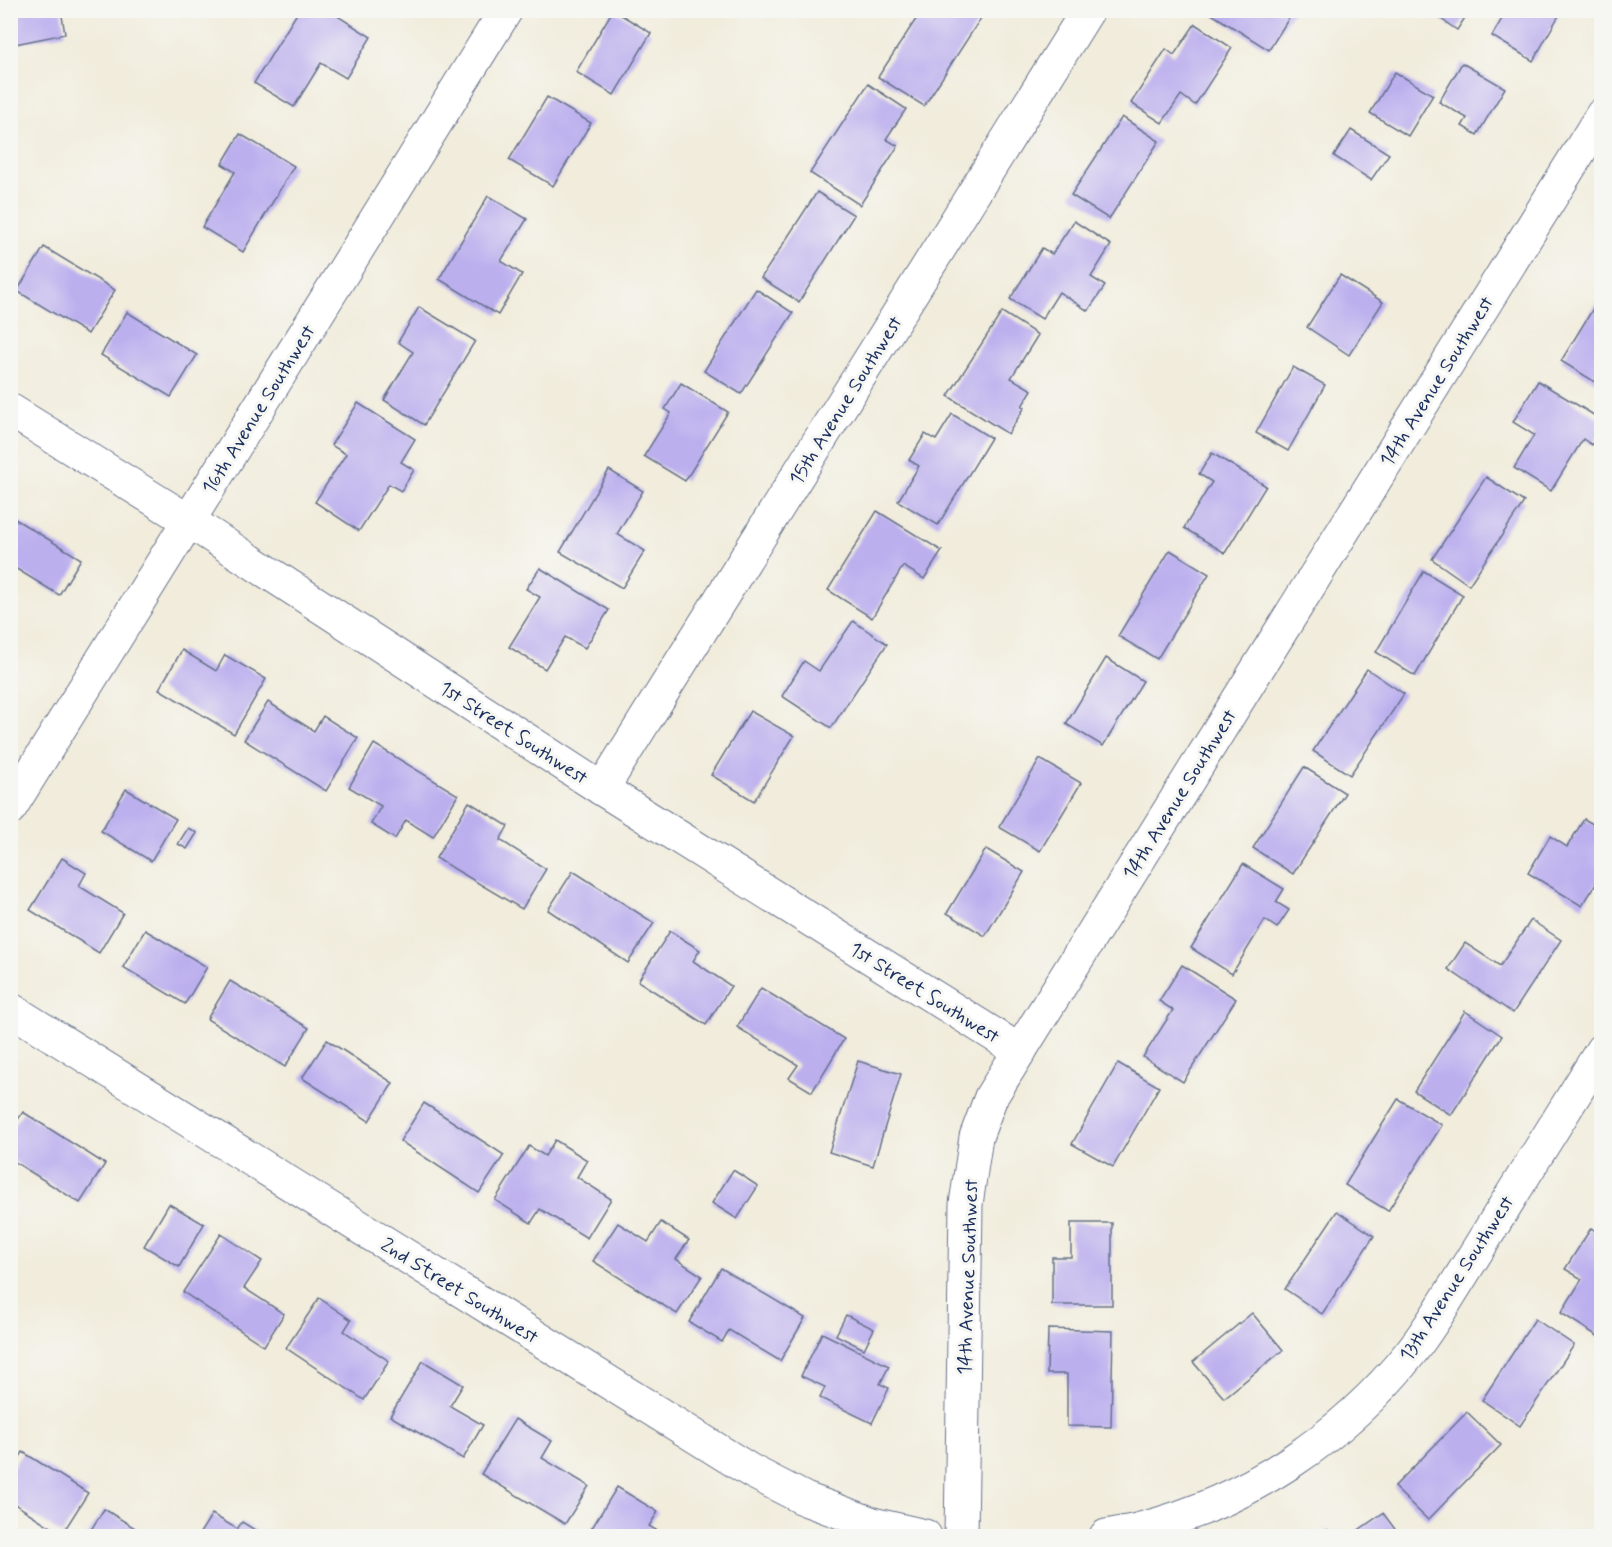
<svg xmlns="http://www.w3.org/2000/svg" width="1612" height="1547" viewBox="0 0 1612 1547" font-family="Mynerve,sans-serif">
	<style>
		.building { fill: #bbafee }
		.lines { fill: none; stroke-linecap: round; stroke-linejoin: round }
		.street-casing { stroke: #66718a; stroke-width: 35 }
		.secondary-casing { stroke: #66718a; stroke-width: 35 }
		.street { stroke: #fff; stroke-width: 33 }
		.secondary { stroke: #fff; stroke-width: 33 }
		.labels { text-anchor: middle; stroke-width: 6; stroke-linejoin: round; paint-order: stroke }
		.street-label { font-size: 20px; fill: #1b2f5e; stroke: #f6f6f2 }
	</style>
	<rect width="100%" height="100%" fill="#f6f6f2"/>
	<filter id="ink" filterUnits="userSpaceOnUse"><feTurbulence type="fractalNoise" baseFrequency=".0167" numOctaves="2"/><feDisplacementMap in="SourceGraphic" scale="12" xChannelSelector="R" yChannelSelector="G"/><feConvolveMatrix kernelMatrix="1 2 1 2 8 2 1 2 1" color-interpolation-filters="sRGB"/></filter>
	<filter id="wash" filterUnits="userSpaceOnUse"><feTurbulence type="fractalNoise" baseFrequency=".008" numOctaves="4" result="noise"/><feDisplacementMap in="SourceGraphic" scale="24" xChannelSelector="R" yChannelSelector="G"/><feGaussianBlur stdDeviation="1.35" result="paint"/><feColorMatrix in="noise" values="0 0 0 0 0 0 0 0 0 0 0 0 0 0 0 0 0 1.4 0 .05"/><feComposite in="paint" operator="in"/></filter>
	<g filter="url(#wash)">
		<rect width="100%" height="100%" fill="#f1ecdb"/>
		<g id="blocks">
			<g class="building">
				<polygon points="10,10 61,10 65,34 10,45"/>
				<polygon points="299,10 328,10 371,37 346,78 321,63 294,107 254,83"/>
				<polygon points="613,10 651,33 614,95 576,72"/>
				<polygon points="922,10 970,10 981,18 924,106 878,77"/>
				<polygon points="1205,10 1294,10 1269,50"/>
				<polygon points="1428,10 1470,10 1457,30"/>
				<polygon points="1507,10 1562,10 1533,61 1492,36"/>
				<polygon points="1195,24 1232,48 1195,105 1181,95 1162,123 1131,103 1166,49 1174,55"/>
				<polygon points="1462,63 1505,88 1477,135 1462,126 1467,118 1439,102"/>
				<polygon points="1395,72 1433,95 1408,136 1370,113"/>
				<polygon points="868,84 906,109 886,139 898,146 860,205 810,173"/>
				<polygon points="547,97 591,123 553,186 509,160"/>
				<polygon points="1122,117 1159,141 1109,219 1071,195"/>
				<polygon points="1351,130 1389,154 1371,180 1334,156"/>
				<polygon points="240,134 294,166 243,252 202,227 235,172 222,164"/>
				<polygon points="817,192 854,215 799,302 761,278"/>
				<polygon points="488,196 527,219 501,261 522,274 498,315 439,279"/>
				<polygon points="1074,221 1111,245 1091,277 1105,286 1088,311 1059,292 1042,319 1010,299 1042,248 1052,254"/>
				<polygon points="44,247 115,290 88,334 17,291"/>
				<polygon points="1340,275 1383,302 1349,355 1307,327"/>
				<polygon points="756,289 793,313 741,394 704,371"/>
				<polygon points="1602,294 1602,372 1595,382 1561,361"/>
				<polygon points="419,307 475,341 424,425 384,400 413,352 398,342"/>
				<polygon points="127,312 197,355 171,397 101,355"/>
				<polygon points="1002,312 1038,335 1011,378 1032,390 1022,406 1025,407 1008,434 948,396"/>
				<polygon points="1293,367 1325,385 1288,451 1256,433"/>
				<polygon points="1538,381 1602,420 1602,430 1592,445 1583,439 1551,491 1514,468 1534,435 1513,422"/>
				<polygon points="681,383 728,412 685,481 644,456 671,413 665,409"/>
				<polygon points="358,403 415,439 401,462 414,470 401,491 389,484 359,531 315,502 346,454 331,445"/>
				<polygon points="952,414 991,438 938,525 898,501 919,466 909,460 925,434 936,440"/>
				<polygon points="1212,453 1266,486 1225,553 1184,528 1212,482 1199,474"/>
				<polygon points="609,470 643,491 617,534 645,551 622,588 560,552"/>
				<polygon points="1486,477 1524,502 1469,585 1432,559"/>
				<polygon points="877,511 942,551 924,579 903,566 872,618 828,590"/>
				<polygon points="10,516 81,559 59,595 10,565"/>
				<polygon points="1170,550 1209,574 1157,659 1118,636"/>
				<polygon points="540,568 609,610 585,648 565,637 545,669 509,647 540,597 526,589"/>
				<polygon points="1424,571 1463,595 1415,676 1376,652"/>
				<polygon points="853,621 887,644 831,728 782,696 804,661 819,671"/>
				<polygon points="182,650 216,671 225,655 266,679 234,734 159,689"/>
				<polygon points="1106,658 1143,681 1103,746 1066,724"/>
				<polygon points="1367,669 1404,694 1350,775 1313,751"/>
				<polygon points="268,702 314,731 323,716 358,738 326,791 244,740"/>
				<polygon points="750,711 794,736 754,801 711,775"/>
				<polygon points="374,744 458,795 433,837 406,820 395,839 371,824 381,806 349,787"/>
				<polygon points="1040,759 1081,783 1040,851 999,827"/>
				<polygon points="1304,767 1345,793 1293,874 1253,848"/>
				<polygon points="126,789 176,819 151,861 101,831"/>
				<polygon points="469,802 508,826 500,840 546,869 522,909 436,858"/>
				<polygon points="1584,819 1602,829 1602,875 1582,906 1528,873 1550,836 1567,847"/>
				<polygon points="188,828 197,833 187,849 178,844"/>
				<polygon points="986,849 1024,872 985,936 947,913"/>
				<polygon points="62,858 86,873 79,886 123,913 99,953 30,910"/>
				<polygon points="1243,864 1284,889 1276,902 1289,910 1277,928 1265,920 1232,974 1191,948"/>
				<polygon points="573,871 654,923 628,963 548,910"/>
				<polygon points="1531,920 1561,940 1513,1013 1448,969 1465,943 1500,966"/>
				<polygon points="145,930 207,967 185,1004 123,967"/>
				<polygon points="670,931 700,950 693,961 731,986 706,1025 638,981"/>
				<polygon points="1182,965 1236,999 1183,1082 1143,1057 1173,1010 1159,1001"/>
				<polygon points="230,981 309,1028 285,1067 207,1019"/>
				<polygon points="761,988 844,1039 812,1092 789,1078 798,1065 737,1027"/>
				<polygon points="1465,1011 1502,1036 1451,1115 1414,1091"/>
				<polygon points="327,1040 393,1083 369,1121 302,1078"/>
				<polygon points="858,1061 901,1074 873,1166 829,1152"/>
				<polygon points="1118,1063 1159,1087 1113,1167 1072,1144"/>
				<polygon points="1398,1099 1442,1125 1388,1211 1345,1185"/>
				<polygon points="424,1103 504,1155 479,1193 400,1141"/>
				<polygon points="23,1112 105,1164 80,1203 10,1159 10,1131"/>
				<polygon points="555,1140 587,1160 577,1177 611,1199 587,1238 540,1209 531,1223 495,1200 529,1146 545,1156"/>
				<polygon points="733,1170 758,1186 737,1219 712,1203"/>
				<polygon points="169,1204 204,1224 179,1267 144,1246"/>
				<polygon points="1337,1211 1374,1236 1322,1314 1285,1289"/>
				<polygon points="661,1222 689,1240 676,1259 702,1276 677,1314 593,1261 618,1223 648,1242"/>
				<polygon points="1071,1223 1112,1223 1112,1305 1052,1305 1052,1257 1071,1257"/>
				<polygon points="1591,1228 1602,1234 1602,1333 1599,1337 1561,1313 1582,1279 1565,1269"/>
				<polygon points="221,1234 262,1261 244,1288 284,1314 264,1346 183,1292"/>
				<polygon points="721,1268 805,1318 780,1361 729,1330 722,1342 689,1322"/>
				<polygon points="319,1298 351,1320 344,1331 389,1361 364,1400 286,1348"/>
				<polygon points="1252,1313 1283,1350 1224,1398 1193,1362"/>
				<polygon points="846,1315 874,1329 864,1349 836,1335"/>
				<polygon points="1535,1319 1574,1345 1520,1426 1482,1400"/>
				<polygon points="1048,1329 1113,1331 1111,1427 1067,1426 1067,1374 1047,1374"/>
				<polygon points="822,1333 889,1366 880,1384 889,1388 872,1423 820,1398 825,1387 801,1376"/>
				<polygon points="423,1361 463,1385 450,1406 483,1425 463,1459 390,1416"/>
				<polygon points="1467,1412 1501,1445 1428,1520 1394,1487"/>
				<polygon points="515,1419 552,1441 542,1458 589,1486 565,1524 481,1474"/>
				<polygon points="23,1452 88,1493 62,1534 10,1501 10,1472"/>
				<polygon points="617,1487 658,1512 649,1526 666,1536 587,1536"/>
				<polygon points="104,1509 148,1536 87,1536"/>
				<polygon points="1383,1513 1400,1536 1350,1536"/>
				<polygon points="212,1514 237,1529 242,1522 265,1536 198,1536"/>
				<polygon points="1328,1530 1333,1536 1319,1536"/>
			</g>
		</g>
	</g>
	<g filter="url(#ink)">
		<use href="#blocks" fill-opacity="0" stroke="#66718a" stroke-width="1.5"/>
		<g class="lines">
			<g class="street-casing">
				<g id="street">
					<polyline points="10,410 189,521 602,789 1020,1051"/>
					<polyline points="602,789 1088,10"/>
					<polyline points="10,1009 751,1471 805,1499 873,1524 925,1536"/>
					<polyline points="961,1536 966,1204 976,1137 991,1097 1602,115"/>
					<path d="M1106 1536C1117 1534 1130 1532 1141 1529 1247 1501 1343 1438 1411 1352 1420 1341 1429 1327 1437 1315L1602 1050"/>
				</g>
			</g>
			<g class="secondary-casing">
				<polyline id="secondary" points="10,808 506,10"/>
			</g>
			<use href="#street" class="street"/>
			<use href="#secondary" class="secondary"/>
		</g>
	</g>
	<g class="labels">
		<g class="street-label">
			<text transform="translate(1436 381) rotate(-58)" y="7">14th Avenue Southwest</text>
			<text transform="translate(845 400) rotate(-58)" y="7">15th Avenue Southwest</text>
			<text transform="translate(258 409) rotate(-58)" y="7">16th Avenue Southwest</text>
			<text transform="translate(514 732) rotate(33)" y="7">1st Street Southwest</text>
			<text transform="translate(1179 794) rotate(-58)" y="7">14th Avenue Southwest</text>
			<text transform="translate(925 992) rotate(32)" y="7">1st Street Southwest</text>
			<text transform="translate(967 1277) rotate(-88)" y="7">14th Avenue Southwest</text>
			<text transform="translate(1456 1278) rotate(-57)" y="7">13th Avenue Southwest</text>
			<text transform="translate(460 1290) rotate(32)" y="7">2nd Street Southwest</text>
		</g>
	</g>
	<rect width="1612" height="1547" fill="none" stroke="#f6f6f2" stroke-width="36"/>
</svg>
